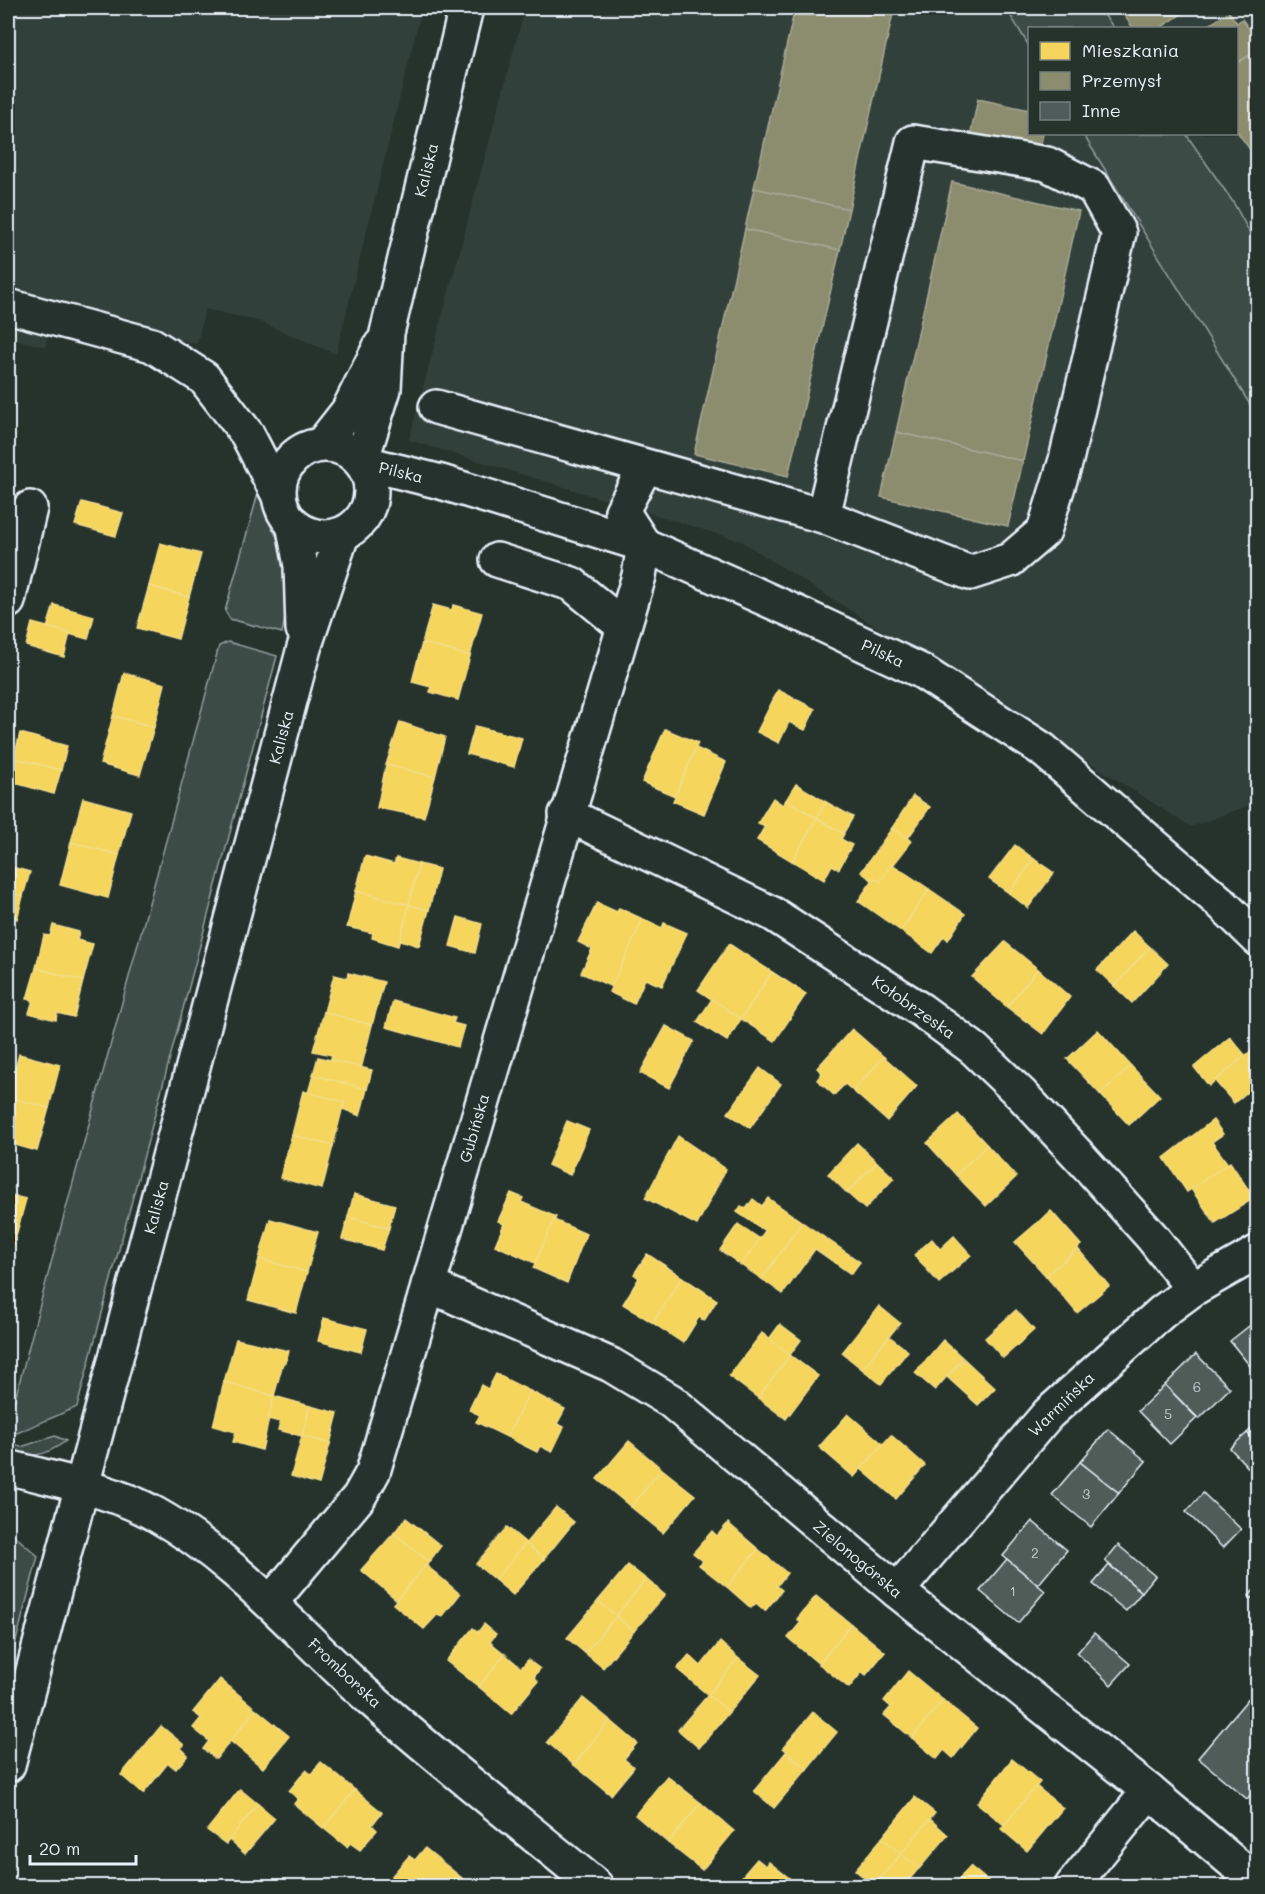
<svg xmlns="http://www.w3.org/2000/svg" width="1265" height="1894" viewBox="0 0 1265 1894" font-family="Mali,sans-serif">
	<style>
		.built { fill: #333f3a }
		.green { fill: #3e4b47; stroke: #939ea0; stroke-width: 1.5 }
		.homes { fill: #f6d55c; stroke: #f2dd8b; stroke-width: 1.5 }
		.industry { fill: #8c8c6e; stroke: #a8aa97; stroke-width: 1.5 }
		.building { fill: #505c59; stroke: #e8f1f8; stroke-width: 1.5 }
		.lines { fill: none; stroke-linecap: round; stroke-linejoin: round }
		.minor-casing { stroke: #e8f1f8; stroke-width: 38 }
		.minor { stroke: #26332d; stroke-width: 33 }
		.labels { text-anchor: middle; stroke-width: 6; stroke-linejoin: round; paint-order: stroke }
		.number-label { font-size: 14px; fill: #c2ccd0 }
		.street-label { font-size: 16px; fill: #e8f1f8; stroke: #26332d }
	</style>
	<rect width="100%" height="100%" fill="#26332d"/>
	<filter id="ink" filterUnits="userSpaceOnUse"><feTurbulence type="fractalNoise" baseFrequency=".0167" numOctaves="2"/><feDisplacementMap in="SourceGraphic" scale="12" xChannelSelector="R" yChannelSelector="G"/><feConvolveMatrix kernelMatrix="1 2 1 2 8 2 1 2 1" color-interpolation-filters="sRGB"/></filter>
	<g filter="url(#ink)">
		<g class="built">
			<polygon points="8,8 422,8 336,354 258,321 205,309 197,344 49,309 46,347 8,338"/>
			<polygon points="525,8 1006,8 1029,46 1030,134 1083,134 1257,416 1257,802 1191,827 741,541 409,440"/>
			<polygon points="1099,8 1257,8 1257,246 1233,202 1186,134 1236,134 1236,28 1114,28"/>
		</g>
		<g class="green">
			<polygon points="1006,8 1099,8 1114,28 1030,28 1029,46"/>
			<polygon points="1083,134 1186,134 1233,202 1257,246 1257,416"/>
			<polygon points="259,490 266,517 284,550 289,597 282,633 230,619 225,611"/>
			<path d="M228 642 277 656 77 1407 17 1433 8 1429V1425C76 1165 150 907 219 646Z"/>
			<path d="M55 1436 66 1441C42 1458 35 1457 8 1450L9 1443 21 1447Z"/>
			<polygon points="8,1530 38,1556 8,1672"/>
		</g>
		<g class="homes">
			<polygon points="82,502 123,513 116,536 75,525"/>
			<polygon points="160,543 201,554 189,597 149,586"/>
			<polygon points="149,586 189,597 178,639 137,628"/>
			<polygon points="54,605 94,616 88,639 47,628"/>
			<polygon points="433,605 452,610 453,605 482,613 470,656 422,643"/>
			<polygon points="32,623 70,633 64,657 26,646"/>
			<polygon points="422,643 470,656 458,700 430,692 431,687 412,682"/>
			<polygon points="124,673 165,684 154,727 113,716"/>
			<polygon points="778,690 815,709 805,730 789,722 779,743 757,732"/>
			<polygon points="113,716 154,727 140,775 100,764"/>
			<polygon points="400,722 445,737 435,777 386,765"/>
			<polygon points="475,726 522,738 514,767 467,754"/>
			<polygon points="665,729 698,743 675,796 642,782"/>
			<polygon points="20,733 67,746 61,770 14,758"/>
			<polygon points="696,748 726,762 704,814 673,801"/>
			<polygon points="14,758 61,770 54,794 8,781"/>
			<polygon points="386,765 435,777 424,817 377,808"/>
			<polygon points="796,784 826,802 817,818 786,800"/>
			<polygon points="913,796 930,807 908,838 892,828"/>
			<polygon points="83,798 131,811 119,855 71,842"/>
			<polygon points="773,798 783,805 786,800 817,818 792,861 757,840 765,826 758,823"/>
			<polygon points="826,802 853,817 843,834 817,818"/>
			<polygon points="817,818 844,834 841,839 852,845 839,869 832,865 824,880 792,861"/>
			<polygon points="892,828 912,841 880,882 874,878 872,880 861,872"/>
			<polygon points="71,842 119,855 108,898 60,885"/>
			<polygon points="1015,845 1034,859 1009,893 989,879"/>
			<polygon points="365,856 394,864 396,858 419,864 409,905 356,891"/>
			<polygon points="1034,859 1054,873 1028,908 1009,893"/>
			<polygon points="419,864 439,869 429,910 409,905"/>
			<polygon points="892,864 929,889 901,931 858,901 874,878 880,882"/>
			<polygon points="8,866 30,872 23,896 8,892"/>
			<polygon points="929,889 965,914 948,940 944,936 932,953 901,931"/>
			<polygon points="356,891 409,905 398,946 372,938 373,933 347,927"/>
			<polygon points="8,892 23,896 17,919 8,916"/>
			<polygon points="597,903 617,912 619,908 643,919 612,987 581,973 592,949 578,942"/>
			<polygon points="409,905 429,910 419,946 400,940"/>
			<polygon points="458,917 482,924 475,953 450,946"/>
			<polygon points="643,919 662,928 664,923 687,933 662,986 645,979 634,1004 609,992"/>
			<polygon points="53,925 79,932 77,940 93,944 83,981 36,968 44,935 50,936"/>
			<polygon points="1133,931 1150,947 1114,986 1097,970"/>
			<polygon points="1005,942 1038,969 1007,1007 972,977"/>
			<polygon points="729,944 772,972 741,1019 698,990"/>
			<polygon points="1150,947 1168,964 1132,1003 1114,986"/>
			<polygon points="36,968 83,981 74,1017 57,1013 56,1020 29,1013 33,1000 27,999"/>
			<polygon points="1038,969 1070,997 1043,1034 1007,1007"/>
			<polygon points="772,972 806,994 775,1041 741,1019"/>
			<polygon points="348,973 384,982 372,1025 324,1012 334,975 347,978"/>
			<polygon points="712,999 741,1019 727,1041 697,1022"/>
			<polygon points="393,1001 455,1018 453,1023 464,1026 458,1047 386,1027"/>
			<polygon points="324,1012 372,1025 361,1069 330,1061 332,1055 313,1051"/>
			<polygon points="666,1026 694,1041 669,1088 640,1073"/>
			<polygon points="852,1029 884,1057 853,1091 845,1084 834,1095 817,1080 822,1073 817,1068"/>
			<polygon points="1098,1030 1131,1066 1100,1094 1067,1059"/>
			<polygon points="1230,1037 1245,1055 1209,1086 1194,1067"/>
			<polygon points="1258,1045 1258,1083 1234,1103 1215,1081"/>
			<polygon points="19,1054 60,1065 49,1108 8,1097"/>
			<polygon points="318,1057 372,1070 367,1089 313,1075"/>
			<polygon points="884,1057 917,1086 887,1121 853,1091"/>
			<polygon points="1131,1066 1160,1096 1129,1125 1100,1094"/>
			<polygon points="760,1068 781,1084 750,1128 728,1113"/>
			<polygon points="313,1075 367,1089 360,1116 343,1109 344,1102 308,1093"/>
			<polygon points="303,1091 344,1102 333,1146 292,1135"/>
			<polygon points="8,1097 49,1108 37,1151 8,1143"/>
			<polygon points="958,1114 987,1145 956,1175 927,1143"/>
			<polygon points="1213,1120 1223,1134 1212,1142 1228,1164 1187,1192 1164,1158"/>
			<polygon points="567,1121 589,1130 570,1175 548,1165"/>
			<polygon points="292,1135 333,1146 322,1189 280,1178"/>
			<polygon points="678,1136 726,1169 697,1225 645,1198"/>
			<polygon points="857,1143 877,1162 847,1193 828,1174"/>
			<polygon points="987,1145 1016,1177 986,1206 956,1175"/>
			<polygon points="877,1162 894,1178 865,1209 847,1193"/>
			<polygon points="1230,1162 1254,1198 1215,1223 1191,1189"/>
			<polygon points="8,1186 12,1187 10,1195 26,1199 16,1236 8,1233"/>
			<polygon points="511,1193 523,1198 521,1202 556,1217 535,1263 495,1245 504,1224 498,1221"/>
			<polygon points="354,1194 395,1205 389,1228 348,1217"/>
			<polygon points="768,1198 802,1222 762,1279 741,1265 765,1231 737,1212 741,1206 746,1209 753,1199 762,1206"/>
			<polygon points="1051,1211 1081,1245 1046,1276 1015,1242"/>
			<polygon points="348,1217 389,1228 382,1250 342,1239"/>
			<polygon points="270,1219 318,1232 307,1272 259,1259"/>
			<polygon points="554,1220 586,1234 567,1283 533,1268"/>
			<polygon points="802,1222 860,1262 851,1274 815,1249 783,1294 762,1279"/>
			<polygon points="738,1224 760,1239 741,1265 720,1250"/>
			<polygon points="8,1233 16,1236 8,1268"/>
			<polygon points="954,1236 971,1255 939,1283 914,1255 932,1239 940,1249"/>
			<polygon points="1078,1249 1109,1286 1077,1313 1046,1276"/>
			<polygon points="647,1254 682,1277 653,1323 623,1304 639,1278 634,1274"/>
			<polygon points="259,1259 307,1272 296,1313 248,1300"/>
			<polygon points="682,1277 717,1300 704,1321 699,1317 683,1343 653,1323"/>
			<polygon points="879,1306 900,1323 862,1369 842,1353"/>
			<polygon points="1016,1310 1034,1330 1003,1358 985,1338"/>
			<polygon points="324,1318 367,1329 361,1352 318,1341"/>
			<polygon points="780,1324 801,1340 790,1355 769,1339"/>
			<polygon points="762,1333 790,1355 758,1398 729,1376"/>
			<polygon points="889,1336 908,1351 881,1384 862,1369"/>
			<polygon points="236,1339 289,1351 285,1363 283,1363 274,1396 224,1382"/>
			<polygon points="943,1340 963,1358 935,1390 915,1373"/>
			<polygon points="790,1355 818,1376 786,1419 758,1398"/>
			<polygon points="964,1359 995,1388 978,1405 947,1377"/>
			<polygon points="496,1374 530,1391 507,1437 476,1422 480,1415 469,1410 481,1385 488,1389"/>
			<polygon points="224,1382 274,1396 262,1450 233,1442 236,1432 213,1426"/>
			<polygon points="530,1391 565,1409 557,1424 564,1427 552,1452 540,1446 537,1452 507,1437"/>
			<polygon points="274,1396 310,1406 302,1436 278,1430 280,1422 268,1419"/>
			<polygon points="310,1406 338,1413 330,1444 302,1436"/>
			<polygon points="848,1414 883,1444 854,1477 819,1447"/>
			<polygon points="891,1435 925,1465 896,1499 861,1469"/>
			<polygon points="302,1436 330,1444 319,1484 291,1476"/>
			<polygon points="629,1441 662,1469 631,1507 597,1479"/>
			<polygon points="662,1469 695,1495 663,1533 631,1507"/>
			<polygon points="556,1507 574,1522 544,1559 526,1543"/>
			<polygon points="406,1518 441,1546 429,1562 394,1533"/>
			<polygon points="728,1523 758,1549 727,1587 699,1565 703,1561 693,1553 712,1531 717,1536"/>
			<polygon points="507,1527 526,1543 495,1580 476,1564"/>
			<polygon points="394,1533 429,1562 397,1600 361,1570"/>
			<polygon points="526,1543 544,1559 513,1595 495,1580"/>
			<polygon points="758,1549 787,1573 777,1586 782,1590 765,1611 756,1603 751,1608 727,1587"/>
			<polygon points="426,1565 460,1594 442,1617 438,1614 424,1629 393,1604"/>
			<polygon points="628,1565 646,1579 616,1616 598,1601"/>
			<polygon points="646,1579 665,1595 634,1631 616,1616"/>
			<polygon points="816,1596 851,1624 819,1664 788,1638 801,1622 797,1619"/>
			<polygon points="598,1601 616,1616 585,1653 567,1638"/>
			<polygon points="616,1616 634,1631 603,1668 585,1653"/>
			<polygon points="484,1624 496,1634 490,1642 505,1654 479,1687 446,1661 473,1628 478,1632"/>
			<polygon points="851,1624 885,1652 866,1675 862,1672 849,1688 819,1664"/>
			<polygon points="720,1642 738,1658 708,1695 677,1669 689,1655 701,1666"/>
			<polygon points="505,1654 521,1668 528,1660 540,1669 534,1677 538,1681 511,1714 479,1687"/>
			<polygon points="738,1658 760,1675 729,1712 708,1695"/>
			<polygon points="908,1671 943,1700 912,1738 884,1715 891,1707 884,1701"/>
			<polygon points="220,1679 256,1709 216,1759 203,1749 209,1741 193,1728 201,1718 193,1712"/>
			<polygon points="708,1695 729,1712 699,1748 678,1730"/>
			<polygon points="583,1698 610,1720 574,1765 547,1742"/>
			<polygon points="943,1700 977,1728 953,1758 944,1750 937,1759 912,1738"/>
			<polygon points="256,1709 289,1736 263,1768 230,1741"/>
			<polygon points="813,1712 837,1732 807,1769 783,1748"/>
			<polygon points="610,1720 637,1743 624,1759 634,1767 611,1795 574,1765"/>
			<polygon points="161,1726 184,1745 181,1748 188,1755 176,1769 168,1763 143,1794 121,1775"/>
			<polygon points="786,1752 807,1769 774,1808 754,1791"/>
			<polygon points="1012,1759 1040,1782 1004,1825 977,1803"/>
			<polygon points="321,1762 355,1790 323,1828 294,1804 298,1799 289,1791 306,1770 311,1774"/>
			<polygon points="667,1776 701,1803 668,1843 635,1815"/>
			<polygon points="1036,1786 1063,1808 1027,1851 1001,1829"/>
			<polygon points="240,1789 258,1804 226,1844 207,1830"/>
			<polygon points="355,1790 382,1812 372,1825 377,1830 360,1850 350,1843 347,1847 323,1828"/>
			<polygon points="915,1797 935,1813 901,1854 882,1838"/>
			<polygon points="701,1803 734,1831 702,1870 668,1843"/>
			<polygon points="258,1804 275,1818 245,1854 229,1840"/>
			<polygon points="930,1819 948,1835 919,1869 901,1854"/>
			<polygon points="882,1838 901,1854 874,1886 855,1870"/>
			<polygon points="425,1848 457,1874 447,1886 400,1886 401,1885 391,1877 409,1856 415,1860"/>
			<polygon points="901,1854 919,1868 904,1886 874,1886"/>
			<polygon points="757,1859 766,1866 769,1862 794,1882 791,1886 741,1886 744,1883 739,1880"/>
			<polygon points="970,1866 994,1886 953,1886"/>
			<polygon points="457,1874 472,1886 447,1886"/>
		</g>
		<g class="industry">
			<polygon points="795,8 894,9 849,209 754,188"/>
			<polygon points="1119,8 1191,8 1160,28 1133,28"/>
			<polygon points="1229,12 1237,23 1242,19 1255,37 1249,42 1256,51 1236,64 1236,28 1205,28"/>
			<polygon points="1256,51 1258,54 1258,161 1236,130 1236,64"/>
			<polygon points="978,99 1030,110 1030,134 1043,134 1039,152 970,137"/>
			<polygon points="952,182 1079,211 1023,461 896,432"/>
			<polygon points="754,188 849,209 840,250 745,229"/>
			<polygon points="745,229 840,250 788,476 694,454"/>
			<polygon points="896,432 1023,461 1008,526 881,497"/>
		</g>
		<g class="building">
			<polygon points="1258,1319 1258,1376 1230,1341"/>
			<polygon points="1196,1354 1230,1388 1199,1419 1165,1385"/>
			<polygon points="1165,1385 1197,1418 1170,1444 1138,1411"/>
			<polygon points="1258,1423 1258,1444 1247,1433"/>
			<polygon points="1108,1429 1146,1461 1119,1493 1080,1462"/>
			<polygon points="1247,1433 1258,1444 1258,1478 1230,1448"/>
			<polygon points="1080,1462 1119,1493 1091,1527 1052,1495"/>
			<polygon points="1203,1493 1241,1529 1223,1548 1186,1512"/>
			<polygon points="1032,1521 1067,1550 1038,1585 1003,1556"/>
			<polygon points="1118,1545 1155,1576 1142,1592 1105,1561"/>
			<polygon points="1007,1559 1045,1591 1018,1623 980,1591"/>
			<polygon points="1109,1565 1142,1592 1126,1611 1093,1584"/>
			<polygon points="1258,1585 1258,1603 1249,1596"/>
			<polygon points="1094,1633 1130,1664 1111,1685 1077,1653"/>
			<polygon points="1258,1687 1258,1786 1247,1799 1198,1758"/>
		</g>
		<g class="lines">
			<g class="minor-casing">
				<g id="minor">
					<polyline points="8,306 152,345 204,378 247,434 278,494"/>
					<polyline points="436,407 823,516 970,573 1010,560 1044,531 1066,460 1119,233 1094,188 1047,164 913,142 823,516"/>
					<polyline points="322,444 348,411 381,345"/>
					<circle cx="325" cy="491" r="46"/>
					<polyline points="361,462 441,482 644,545 793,611 921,671 1042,749 1221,903 1258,939"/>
					<polyline points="361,462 384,389 387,333 466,8"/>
					<polyline points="293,523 301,566 303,629"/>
					<polyline points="497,560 572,584 623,626"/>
					<polyline points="8,601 30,508"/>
					<polyline points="566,814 773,914 921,1010 974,1049 1022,1095 1081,1158 1152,1237 1193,1289"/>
					<polyline points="428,1285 611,1365 671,1401 897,1591 1149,1791 1258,1883"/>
					<path d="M8 1467C55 1480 112 1490 155 1514 237 1560 296 1632 365 1694 440 1761 519 1822 596 1886"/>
					<polyline points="897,1591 1048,1414 1162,1312 1193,1289 1258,1252"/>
					<polyline points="271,1602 359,1497 373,1472 639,576 644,545 622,511 645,467"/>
					<polyline points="8,1765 304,648 342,535"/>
					<polyline points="1072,1886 1149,1791"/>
				</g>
			</g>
			<use href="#minor" class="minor"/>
		</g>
	</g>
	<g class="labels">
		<g class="number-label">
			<text x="1197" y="1392">6</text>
			<text x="1168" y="1419">5</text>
			<text x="1086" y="1499">3</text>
			<text x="1035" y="1558">2</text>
			<text x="1013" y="1596">1</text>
		</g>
		<g class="street-label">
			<text transform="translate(426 170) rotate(-76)" y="6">Kaliska</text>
			<text transform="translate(401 472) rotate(14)" y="6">Pilska</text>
			<text transform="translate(883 653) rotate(25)" y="6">Pilska</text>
			<text transform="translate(281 737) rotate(-75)" y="6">Kaliska</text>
			<text transform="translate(914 1007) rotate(35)" y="6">Kołobrzeska</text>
			<text transform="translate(474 1128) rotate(-74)" y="6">Gubińska</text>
			<text transform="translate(156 1207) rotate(-75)" y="6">Kaliska</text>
			<text transform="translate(1061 1404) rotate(-44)" y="6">Warmińska</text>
			<text transform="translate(858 1559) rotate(40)" y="6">Zielonogórska</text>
			<text transform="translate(345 1673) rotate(43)" y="6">Fromborska</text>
		</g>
	</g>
	<rect width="1265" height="1894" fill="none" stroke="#26332d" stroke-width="30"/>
	<rect x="15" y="15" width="1235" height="1864" fill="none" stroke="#e8f1f8" stroke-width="2" filter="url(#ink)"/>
	<rect x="1028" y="27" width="210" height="108" fill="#26332d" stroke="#747f7e" stroke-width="1.5"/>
	<rect x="1040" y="42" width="30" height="18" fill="#f6d55c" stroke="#747f7e" stroke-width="1.5"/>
	<text x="1082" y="57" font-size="18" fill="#e8f1f8">Mieszkania</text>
	<rect x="1040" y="72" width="30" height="18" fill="#8c8c6e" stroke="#747f7e" stroke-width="1.5"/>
	<text x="1082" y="87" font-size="18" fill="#e8f1f8">Przemysł</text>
	<rect x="1040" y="102" width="30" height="18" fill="#505c59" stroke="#747f7e" stroke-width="1.5"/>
	<text x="1082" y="117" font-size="18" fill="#e8f1f8">Inne</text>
	<path d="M30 1855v9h106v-9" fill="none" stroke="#e8f1f8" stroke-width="3"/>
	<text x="39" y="1855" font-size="18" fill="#e8f1f8" stroke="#26332d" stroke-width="4.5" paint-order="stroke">20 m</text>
</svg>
